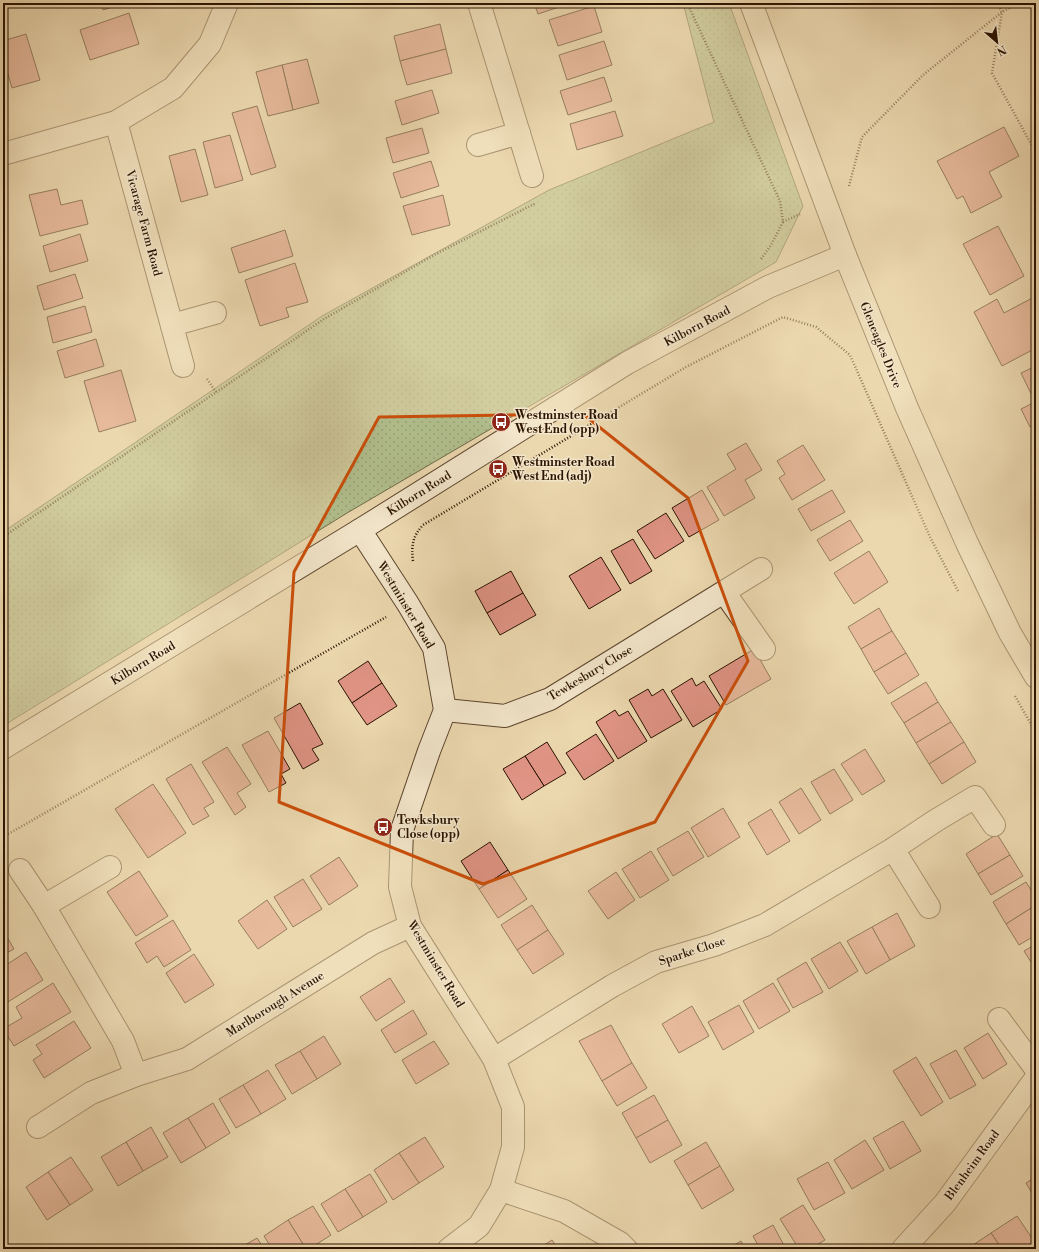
<svg xmlns="http://www.w3.org/2000/svg" width="1039" height="1252" viewBox="0 0 1039 1252" font-family="'Libre Bodoni',serif">
	<style>
		.grass { fill: url(#grass-dots); stroke: #6e6a48 }
		.building { fill: #e09485; stroke: #2b1300 }
		.lines { fill: none; stroke-linecap: round; stroke-linejoin: round }
		.minor-casing { stroke: #5b442c; stroke-width: 24 }
		.path { stroke: #2b1300; stroke-width: 2.5; stroke-dasharray: 1 2; stroke-linecap: butt }
		.minor { stroke: #f3e6cb; stroke-width: 22 }
		.marked { fill: none; stroke: #cc4e0a; stroke-width: 3; stroke-linejoin: round }
		.labels { text-anchor: middle; stroke-width: 3; stroke-linejoin: round; paint-order: stroke }
		.street-label { font-size: 12px; fill: #2b1300; stroke: #f3e6cb }
		.poi-label { font-size: 12px; font-weight: bold; fill: #2b1300; stroke: #f3e6cb; text-anchor: start }
	</style>
	<defs>
		<pattern id="grass-dots" width="8" height="8" patternUnits="userSpaceOnUse"><rect width="8" height="8" fill="#b2c08f"/><path d="M2 2h.1M6 6h.1" fill="none" stroke="#99a47a" stroke-width="1.8" stroke-linecap="round"/></pattern>
	</defs>
	<rect width="100%" height="100%" fill="#ecd8af"/>
	<filter id="stains"><feTurbulence type="fractalNoise" baseFrequency=".005" numOctaves="4"/><feColorMatrix values="0 0 0 0 .2 0 0 0 0 .09 0 0 0 0 .02 0 0 0 .5 -.17"/></filter>
	<radialGradient id="worn" r=".72"><stop offset=".6" stop-color="#630" stop-opacity="0"/><stop offset="1" stop-color="#630" stop-opacity=".3"/></radialGradient>
	<polygon class="grass" points="683,3 729,3 803,206 776,262 347,513 3,726 3,532 322,316 549,190 714,122"/>
	<g class="building">
		<polygon points="100,3 125,3 103,10"/>
		<polygon points="534,3 571,3 538,14"/>
		<polygon points="594,6 602,32 558,46 549,20"/>
		<polygon points="129,13 139,44 90,60 80,30"/>
		<polygon points="440,24 446,49 400,61 394,36"/>
		<polygon points="26,34 40,80 12,88 3,57 3,41"/>
		<polygon points="604,41 612,65 567,80 559,55"/>
		<polygon points="446,49 452,73 407,85 400,61"/>
		<polygon points="307,59 319,103 293,110 282,65"/>
		<polygon points="282,65 293,110 268,116 256,72"/>
		<polygon points="604,77 612,101 568,115 560,91"/>
		<polygon points="432,90 439,113 402,125 395,101"/>
		<polygon points="257,106 276,167 251,175 232,113"/>
		<polygon points="615,111 623,136 577,150 570,124"/>
		<polygon points="1004,127 1019,156 989,172 1002,197 971,213 963,196 957,199 937,161"/>
		<polygon points="422,128 429,153 393,163 386,138"/>
		<polygon points="230,135 243,180 215,188 203,142"/>
		<polygon points="195,149 208,195 181,202 169,156"/>
		<polygon points="431,161 439,186 401,198 393,173"/>
		<polygon points="57,189 61,205 82,200 88,224 40,236 29,195"/>
		<polygon points="443,195 450,225 412,235 403,206"/>
		<polygon points="998,226 1024,276 990,295 963,244"/>
		<polygon points="285,230 293,256 239,273 231,248"/>
		<polygon points="80,234 88,261 50,272 43,246"/>
		<polygon points="295,263 308,302 286,308 289,317 260,326 245,280"/>
		<polygon points="75,274 83,298 44,310 37,286"/>
		<polygon points="1036,296 1036,348 1002,366 974,312 997,299 1004,313"/>
		<polygon points="85,306 92,332 53,343 47,317"/>
		<polygon points="96,339 104,366 65,378 57,351"/>
		<polygon points="1036,366 1036,424 1030,427 1021,409 1035,402 1021,373"/>
		<polygon points="121,370 136,421 99,432 84,381"/>
		<polygon points="746,443 762,470 745,480 755,498 724,516 707,487 736,469 727,454"/>
		<polygon points="803,445 825,480 792,500 779,478 785,474 777,461"/>
		<polygon points="702,490 719,520 689,537 672,508"/>
		<polygon points="832,490 845,512 811,531 798,509"/>
		<polygon points="666,513 684,541 655,559 637,531"/>
		<polygon points="850,520 863,541 830,561 817,540"/>
		<polygon points="633,539 652,571 630,584 611,551"/>
		<polygon points="869,551 888,582 854,604 834,573"/>
		<polygon points="601,557 621,590 589,609 569,576"/>
		<polygon points="511,571 523,593 487,613 475,591"/>
		<polygon points="523,593 536,615 500,635 487,613"/>
		<polygon points="879,608 892,631 861,649 848,627"/>
		<polygon points="892,631 906,653 874,672 861,649"/>
		<polygon points="754,649 771,679 726,705 709,676"/>
		<polygon points="906,653 919,675 888,694 874,672"/>
		<polygon points="368,661 382,683 352,703 338,681"/>
		<polygon points="692,678 696,686 704,681 722,709 693,727 671,691"/>
		<polygon points="926,682 938,702 904,723 891,703"/>
		<polygon points="382,683 397,706 367,725 352,703"/>
		<polygon points="648,689 652,696 663,689 682,720 651,738 629,700"/>
		<polygon points="938,702 951,722 916,743 904,723"/>
		<polygon points="300,703 323,744 312,749 319,760 303,769 274,718"/>
		<polygon points="615,710 619,716 628,711 647,741 618,759 596,722"/>
		<polygon points="951,722 964,742 929,764 916,743"/>
		<polygon points="268,731 290,769 281,774 286,783 269,792 242,745"/>
		<polygon points="596,734 614,761 584,780 566,753"/>
		<polygon points="547,742 566,773 544,786 525,756"/>
		<polygon points="964,742 976,762 942,784 929,764"/>
		<polygon points="227,747 251,784 237,793 246,807 235,815 202,762"/>
		<polygon points="865,749 885,781 862,795 841,764"/>
		<polygon points="525,756 544,786 522,800 503,769"/>
		<polygon points="191,764 214,802 204,808 209,816 193,825 166,779"/>
		<polygon points="834,769 853,800 830,814 811,782"/>
		<polygon points="153,784 186,833 148,858 115,809"/>
		<polygon points="801,788 821,820 799,834 779,802"/>
		<polygon points="723,808 740,837 708,857 691,828"/>
		<polygon points="771,809 790,841 767,855 748,823"/>
		<polygon points="688,831 704,857 673,876 657,849"/>
		<polygon points="997,834 1010,855 978,874 966,854"/>
		<polygon points="490,842 508,870 479,889 461,861"/>
		<polygon points="651,851 669,880 640,898 622,869"/>
		<polygon points="1010,855 1023,876 991,895 978,874"/>
		<polygon points="339,857 358,886 329,905 310,876"/>
		<polygon points="508,870 527,899 498,918 479,889"/>
		<polygon points="139,871 168,916 136,936 107,892"/>
		<polygon points="616,872 635,900 608,919 588,891"/>
		<polygon points="303,879 322,909 293,927 274,897"/>
		<polygon points="1026,882 1036,898 1036,905 1006,924 993,902"/>
		<polygon points="267,900 287,929 258,949 238,921"/>
		<polygon points="532,905 548,930 517,950 501,925"/>
		<polygon points="1036,905 1036,935 1019,945 1006,924"/>
		<polygon points="897,913 915,946 890,960 872,927"/>
		<polygon points="173,920 191,950 164,967 157,956 147,963 135,943"/>
		<polygon points="872,927 890,960 866,974 847,941"/>
		<polygon points="3,930 14,949 3,955"/>
		<polygon points="548,930 564,954 533,974 517,950"/>
		<polygon points="840,942 858,971 829,989 811,959"/>
		<polygon points="1036,944 1036,970 1024,951"/>
		<polygon points="26,952 43,980 3,1005 3,967"/>
		<polygon points="194,954 214,985 185,1003 166,973"/>
		<polygon points="806,962 823,992 793,1008 777,979"/>
		<polygon points="390,978 405,1002 376,1021 360,997"/>
		<polygon points="53,983 71,1012 14,1046 3,1029 22,1018 16,1007"/>
		<polygon points="773,983 790,1011 759,1029 743,1001"/>
		<polygon points="739,1005 754,1032 723,1050 708,1022"/>
		<polygon points="692,1006 709,1036 679,1053 662,1024"/>
		<polygon points="413,1010 427,1034 395,1053 381,1030"/>
		<polygon points="74,1021 91,1048 44,1078 33,1060 42,1054 36,1045"/>
		<polygon points="611,1025 632,1063 602,1081 579,1041"/>
		<polygon points="988,1033 1007,1064 983,1079 964,1048"/>
		<polygon points="324,1036 341,1064 317,1079 300,1051"/>
		<polygon points="434,1041 449,1064 416,1084 402,1060"/>
		<polygon points="956,1050 976,1085 950,1099 930,1064"/>
		<polygon points="300,1051 317,1079 292,1094 275,1065"/>
		<polygon points="916,1057 943,1102 921,1116 893,1071"/>
		<polygon points="632,1063 647,1088 617,1106 602,1081"/>
		<polygon points="268,1070 286,1099 261,1114 243,1085"/>
		<polygon points="243,1085 261,1114 236,1128 219,1099"/>
		<polygon points="654,1095 668,1120 636,1138 622,1113"/>
		<polygon points="213,1103 230,1133 206,1148 188,1118"/>
		<polygon points="188,1118 206,1148 181,1163 163,1133"/>
		<polygon points="668,1120 682,1145 650,1163 636,1138"/>
		<polygon points="903,1121 921,1151 890,1169 873,1138"/>
		<polygon points="151,1127 168,1157 143,1171 126,1142"/>
		<polygon points="425,1137 444,1167 419,1183 399,1153"/>
		<polygon points="865,1140 884,1170 852,1189 834,1160"/>
		<polygon points="126,1142 143,1171 118,1186 101,1157"/>
		<polygon points="706,1142 720,1166 688,1185 674,1161"/>
		<polygon points="399,1153 419,1183 393,1200 374,1170"/>
		<polygon points="71,1157 93,1190 70,1205 48,1172"/>
		<polygon points="828,1162 845,1193 814,1210 797,1179"/>
		<polygon points="720,1166 734,1190 702,1209 688,1185"/>
		<polygon points="48,1172 70,1205 47,1220 26,1187"/>
		<polygon points="370,1174 387,1202 363,1217 345,1189"/>
		<polygon points="1036,1177 1036,1200 1026,1183"/>
		<polygon points="345,1189 363,1217 338,1232 321,1204"/>
		<polygon points="803,1205 825,1240 810,1249 799,1249 780,1219"/>
		<polygon points="313,1206 331,1235 309,1249 306,1249 288,1220"/>
		<polygon points="1017,1216 1036,1244 1036,1249 1002,1249 991,1233"/>
		<polygon points="288,1220 306,1249 272,1249 264,1236"/>
		<polygon points="773,1225 786,1249 760,1249 753,1236"/>
		<polygon points="991,1233 1002,1249 967,1249"/>
		<polygon points="257,1238 264,1249 238,1249"/>
		<polygon points="552,1240 558,1249 538,1249"/>
		<polygon points="741,1241 745,1249 727,1249"/>
	</g>
	<g class="lines">
		<g class="minor-casing">
			<g id="minor">
				<polyline points="479,3 532,176"/>
				<polyline points="751,3 845,255 907,408 967,543 1010,633 1036,677"/>
				<polyline points="116,122 183,366"/>
				<polyline points="478,145 519,133"/>
				<polyline points="3,154 116,122 173,88 210,44 227,3"/>
				<polyline points="172,325 215,313"/>
				<polyline points="360,530 408,604 434,648 445,710 429,751 402,830 400,887 410,926 494,1059 513,1107 513,1147 501,1190 479,1226 449,1249"/>
				<polyline points="724,592 764,649"/>
				<polyline points="445,710 505,716 550,699 761,569"/>
				<polyline points="3,748 360,530 627,363 768,287 845,255"/>
				<polyline points="893,849 929,907"/>
				<polyline points="20,870 44,906 123,1041 136,1075"/>
				<polyline points="44,906 110,867"/>
				<polyline points="999,1019 1036,1069"/>
				<polyline points="494,1059 612,986 656,962 714,945 765,925 893,849 935,821 975,797 994,825"/>
				<polyline points="38,1127 91,1093 136,1075 187,1059 373,943 410,926"/>
				<polyline points="501,1190 564,1211 620,1243 626,1249"/>
				<polyline points="903,1249 945,1203 1036,1078"/>
			</g>
		</g>
		<g class="path">
			<polyline points="687,3 780,201 783,222 771,245 761,259"/>
			<polyline points="997,3 1002,12 992,73 1036,153"/>
			<polyline points="849,186 862,137 923,75 1002,12 1019,3"/>
			<polyline points="783,222 800,214"/>
			<polyline points="207,379 216,392"/>
			<polyline points="3,537 324,319 434,255 536,203"/>
			<path d="M413 561C411 545 413 536 423 525L686 367 783 317 816 327 850 355 930 537 958 591"/>
			<polyline points="1015,696 1036,733"/>
			<polyline points="3,837 386,617"/>
		</g>
		<use href="#minor" class="minor"/>
	</g>
	<path d="M0 0H1039V1252H0ZM583 414 688 498 748 661 655 822 483 884 279 802 294 572 379 417Z" fill="#ecd8af" fill-opacity=".55" fill-rule="evenodd"/>
	<path class="marked" d="M583 414 688 498 748 661 655 822 483 884 279 802 294 572 379 417Z"/>
	<defs>
		<g id="bus-disc" transform="scale(1)"><circle r="9.5" fill="#8f2418" stroke="#f3e6cb"/><path d="M-5-6H5V4H4V6H2V4H-2V6H-4V4H-5ZM-3.5-4V0h7V-4ZM-3.5 1.2v1.5H-2V1.2ZM2 1.2v1.5H3.5V1.2Z" fill="#fff"/></g>
	</defs>
	<g fill-rule="evenodd">
		<use href="#bus-disc" x="501" y="422"/>
		<use href="#bus-disc" x="498" y="469"/>
		<use href="#bus-disc" x="383" y="827"/>
	</g>
	<g class="labels">
		<g class="street-label">
			<text transform="translate(144 223) rotate(75)" y="4">Vicarage Farm Road</text>
			<text transform="translate(697 326) rotate(-28)" y="4">Kilborn Road</text>
			<text transform="translate(881 345) rotate(68)" y="4">Gleneagles Drive</text>
			<text transform="translate(419 493) rotate(-32)" y="4">Kilborn Road</text>
			<text transform="translate(406 605) rotate(59)" y="4">Westminster Road</text>
			<text transform="translate(143 663) rotate(-31)" y="4">Kilborn Road</text>
			<text transform="translate(590 673) rotate(-31)" y="4">Tewkesbury Close</text>
			<text transform="translate(692 951) rotate(-18)" y="4">Sparke Close</text>
			<text transform="translate(436 964) rotate(59)" y="4">Westminster Road</text>
			<text transform="translate(275 1004) rotate(-32)" y="4">Marlborough Avenue</text>
			<text transform="translate(972 1165) rotate(-54)" y="4">Blenheim Road</text>
		</g>
		<g class="poi-label">
			<text x="515" y="419">Westminster Road<tspan x="515" dy="14">West End (opp)</tspan></text>
			<text x="512" y="466">Westminster Road<tspan x="512" dy="14">West End (adj)</tspan></text>
			<text x="397" y="824">Tewksbury<tspan x="397" dy="14">Close (opp)</tspan></text>
		</g>
	</g>
	<rect width="1039" height="1252" fill="none" stroke="#ecd8af" stroke-width="16"/>
	<rect x="4" y="4" width="1031" height="1244" fill="none" stroke="#2b1300" stroke-width="2"/>
	<rect x="8" y="8" width="1023" height="1236" fill="none" stroke="#2b1300"/>
	<g transform="translate(997 42) rotate(152)" stroke="#f3e6cb" stroke-width="3" paint-order="stroke">
	<path d="M0-3L7 15L0 10L-7 15Z" fill="#2b1300"/>
	<text y="-6" font-size="11" font-weight="bold" text-anchor="middle" fill="#2b1300">N</text>
	</g>
	<rect width="100%" height="100%" filter="url(#stains)"/>
	<rect width="100%" height="100%" fill="url(#worn)"/>
</svg>
